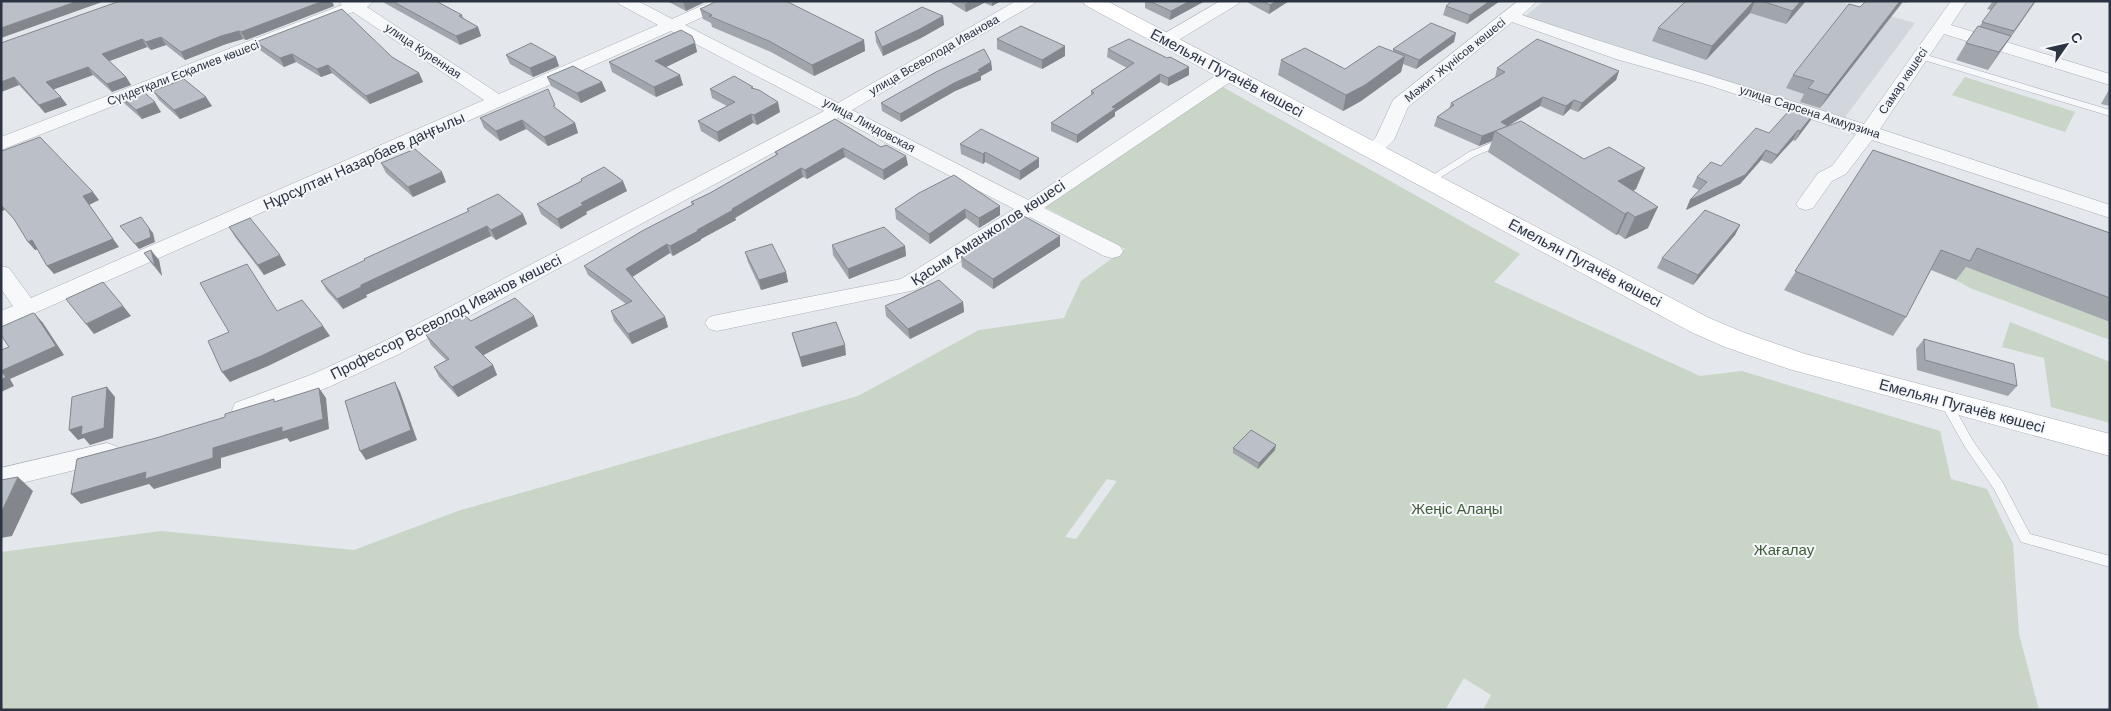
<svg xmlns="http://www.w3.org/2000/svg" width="2111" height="711" viewBox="0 0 2111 711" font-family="'DM Sans',sans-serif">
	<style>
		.built { fill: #d2d6dd }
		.green { fill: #c9d5c6; fill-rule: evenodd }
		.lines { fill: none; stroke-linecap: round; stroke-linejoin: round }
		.lane-casing { stroke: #a9aeb5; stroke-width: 1 }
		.street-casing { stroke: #a9aeb5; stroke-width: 1 }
		.secondary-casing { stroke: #a9aeb5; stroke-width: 1 }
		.lane { fill: #f7f8fa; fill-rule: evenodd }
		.street { fill: #f7f8fa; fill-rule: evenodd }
		.secondary { fill: #fff; fill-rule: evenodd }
		.wall { fill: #a1a5ac }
		.shaded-wall { fill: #83868c }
		.building { fill: #bbc0c8; stroke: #83868c }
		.labels { text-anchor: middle; stroke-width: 4; stroke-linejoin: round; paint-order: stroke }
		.far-street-label { font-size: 12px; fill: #2c3443; stroke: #f4f6f9 }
		.street-label { font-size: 15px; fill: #2c3443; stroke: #f4f6f9 }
		.park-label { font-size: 15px; fill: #405e3a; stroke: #f4f6f9 }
	</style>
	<rect width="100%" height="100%" fill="#e4e7eb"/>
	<polygon class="built" points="1544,1 1836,1 1915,23 1843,120 1525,16"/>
	<g class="green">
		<polygon points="1965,77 2075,112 2065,132 1952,95"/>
		<path d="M1221 86 1520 254 1494 282 1700 376 1742 371 1940 431 1951 479 1987 489 2013 544 2019 634 2039 710H1483L1491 695 1464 678 1445 710H1V552L161 531 354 550 458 511 858 396 979 330 1064 318 1081 281 1125 249 1045 207ZM1107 479 1117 481 1076 539 1065 537Z"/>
		<polygon points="1963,266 2110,322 2110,340 1970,288 1956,280"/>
		<polygon points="2010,322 2110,362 2110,423 2051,407 2044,358 2002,347"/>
	</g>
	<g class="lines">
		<g class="lane-casing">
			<g id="lane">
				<polygon points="1917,54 1923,54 2110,110 2110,116 1917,58"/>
				<polygon points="1503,138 1506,139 1506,143 1475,156 1433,182 1430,183 1425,180 1469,152"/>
				<polygon points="1945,397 1949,398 1973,441 2003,483 2030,534 2110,556 2110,567 2021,542 1994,489 1965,447 1939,401 1941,398"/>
			</g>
		</g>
		<g class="street-casing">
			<g id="street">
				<polygon points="339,1 374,1 367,7 499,94 658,25 619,4 617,1 638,1 672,19 712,1 734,1 732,4 685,25 838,103 1016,1 1036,1 1034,4 852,110 1028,200 1224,70 1230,69 1236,70 1239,74 1236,78 1044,208 1120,246 1123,251 1120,256 1112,258 1104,256 1030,217 915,290 717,331 709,329 705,323 709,317 717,315 901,279 1014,209 838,118 399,354 331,386 253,417 244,419 235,417 232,410 235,403 313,374 383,342 824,111 671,31 1,328 1,311 13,306 1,289 1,266 9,268 31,298 484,100 353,12 1,150 1,137 342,5"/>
				<polygon points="1220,1 1240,1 1238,4 1172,44 1166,45 1160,44 1157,40 1160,36"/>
				<path d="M1518 1H1537L1522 15C1635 54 1750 87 1864 124L1951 1H1967L1951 25 2110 74V85L1944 34 1880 129 2110 205V218L1872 140 1846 174 1832 181 1813 208 1806 210 1799 208 1796 204 1818 173 1832 166 1856 134 1708 85 1616 59 1512 22 1408 107 1394 140 1380 154 1373 156 1366 154 1363 150 1376 137 1393 100Z"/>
				<polygon points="107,443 116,446 120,453 116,460 1,488 1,468"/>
			</g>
		</g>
		<g class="secondary-casing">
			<polygon id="secondary" points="1083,1 1107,1 1709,318 1745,333 1805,354 2110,434 2110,456 1789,369 1725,347 1691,332 1085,5"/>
		</g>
		<use href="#lane" class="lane"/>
		<use href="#street" class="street"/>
		<use href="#secondary" class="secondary"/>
	</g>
	<g class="wall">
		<polygon points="381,1 436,1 462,15 464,19 478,27 481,36 460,45"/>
		<polygon points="667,1 707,1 686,11"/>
		<polygon points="948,1 1001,1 992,6 984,3 966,12"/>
		<polygon points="1145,1 1205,1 1170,20 1145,8"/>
		<polygon points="1245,1 1289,1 1269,14"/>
		<polygon points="1500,1 1467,24 1443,15 1446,6"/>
		<polygon points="1686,1 1806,1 1786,24 1750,13 1706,60 1652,41 1658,28"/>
		<polygon points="1866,1 1908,1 1906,3 1903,2 1820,108 1800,102 1804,94 1786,88 1793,75"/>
		<polygon points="1993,1 2036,1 1988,70 1956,60 1966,43 1979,27 1991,10 1987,9"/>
		<polygon points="334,6 246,40 243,39 226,44 185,60 166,45 151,50 147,47 109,61 126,77 131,85 112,92 93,75 54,89 67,105 45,113 19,85 1,92 1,43"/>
		<polygon points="700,9 864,40 865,51 814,76 771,52 712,27 711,23 703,19"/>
		<polygon points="943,16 944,25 921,38 883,56 876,42 875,32"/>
		<polygon points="997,39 1065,46 1065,56 1042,69 997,49"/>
		<polygon points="256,42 392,57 419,73 423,82 370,104 332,73 321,77 296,62 284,67 260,50"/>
		<polygon points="1454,42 1416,69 1403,64 1401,72 1361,101 1343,111 1278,75 1281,60 1345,69 1393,51 1393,49"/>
		<polygon points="695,43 697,52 665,67 683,85 656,97 612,72 609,62"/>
		<polygon points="1108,49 1189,75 1168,86 1160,82 1115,112 1115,116 1077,143 1051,131 1051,123 1091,95 1091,91 1127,68 1107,57"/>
		<polygon points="506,55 559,66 533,77 510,64"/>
		<polygon points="991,62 992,70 981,76 981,80 955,91 901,122 882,111 881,103"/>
		<polygon points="1497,68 1619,71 1616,80 1578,112 1570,109 1563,116 1540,106 1508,126 1584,159 1636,189 1633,191 1648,228 1625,239 1618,234 1616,235 1488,152 1492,141 1479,146 1434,126 1437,117 1449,109 1451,103 1495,78"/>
		<polygon points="547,77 606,91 581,103 551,86"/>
		<polygon points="754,88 780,112 757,125 753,123 719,142 701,131 698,121 727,106 712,98 710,89"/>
		<polygon points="2110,88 2110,106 2101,104"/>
		<polygon points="153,91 212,106 180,119 159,100"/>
		<polygon points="118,94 161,112 142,119 125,104"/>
		<polygon points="557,109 575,123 578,133 548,146 526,129 500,141 484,128 480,118"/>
		<polygon points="1816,111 1810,121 1795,141 1793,140 1771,164 1761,160 1740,184 1686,210 1690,200 1699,190 1692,187 1697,177 1721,166 1769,133"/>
		<polygon points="835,119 908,165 884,180 845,157 807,179 803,177 735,218 736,220 701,239 701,240 673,256 670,253 632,277 665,317 668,327 632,344 614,321 611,311 626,304 588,275 584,266 692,205 691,202 710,193 776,155 775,152"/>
		<polygon points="960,144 1039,167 1020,180 985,162 983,164 961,154"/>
		<polygon points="1873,150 2110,233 2110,322 1966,267 1956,280 1931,270 1906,317 1893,336 1784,290"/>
		<polygon points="381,163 446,182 413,197 386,173"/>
		<polygon points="581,179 627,191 586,212 587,214 561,229 541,214 537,204 581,181"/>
		<polygon points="1000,206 1000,215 979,228 966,218 930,244 896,219 895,209"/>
		<polygon points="467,209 527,224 496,240 491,236 366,295 367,297 343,309 327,291 321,281 365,261 364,259 468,212"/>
		<polygon points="1740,225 1735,235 1693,285 1657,268 1662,258"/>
		<polygon points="229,227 286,265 264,275 235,237"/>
		<polygon points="996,231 1060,236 1060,246 993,289 962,267 961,257 996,236"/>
		<polygon points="832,245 905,246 906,256 849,279 833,255"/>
		<polygon points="745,252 786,272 788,282 761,290 748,262"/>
		<polygon points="144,253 159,260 162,276 151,263"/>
		<polygon points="963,302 964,312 910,339 886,316 885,306"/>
		<polygon points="471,321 538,326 483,355 493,365 497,375 458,397 439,377 434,367 446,360 431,345 426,335"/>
		<polygon points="792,333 846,355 802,367"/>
		<polygon points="1924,339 2017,386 2008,396 1917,370 1916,349"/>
		<polygon points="1233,448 1275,450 1258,469 1233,453"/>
	</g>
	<g class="shaded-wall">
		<polygon points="78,1 105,1 1,38 1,28"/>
		<polygon points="323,1 332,1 334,6 246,40 241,32"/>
		<polygon points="683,1 707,1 686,11"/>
		<polygon points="971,1 984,1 984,3 966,12 965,4"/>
		<polygon points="992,1 1001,1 992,6"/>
		<polygon points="1190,1 1205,1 1170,20 1171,11"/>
		<polygon points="1276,1 1289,1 1269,14 1270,5"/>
		<polygon points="1490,1 1500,1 1467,24 1470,15"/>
		<polygon points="1754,1 1755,1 1750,13 1706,60 1712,46"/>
		<polygon points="1801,1 1806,1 1786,24 1792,11"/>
		<polygon points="1900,1 1903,1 1820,108 1828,95"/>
		<polygon points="943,16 944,25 921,38 883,56 882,47"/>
		<polygon points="478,27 481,36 460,45 456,36"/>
		<polygon points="239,31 243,39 226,44 185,60 181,52 221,36"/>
		<polygon points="1456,33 1454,42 1416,69 1419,60"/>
		<polygon points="2011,36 1999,53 1988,70 1999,52"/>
		<polygon points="161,37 166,45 151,50 146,42"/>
		<polygon points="142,39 147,47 107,62 102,54"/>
		<polygon points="864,40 865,51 814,76 812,65"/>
		<polygon points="695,43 697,52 658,71 655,61"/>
		<polygon points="1065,46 1065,56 1042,69 1042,60"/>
		<polygon points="292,54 296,62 284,67 280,58"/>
		<polygon points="1405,56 1401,72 1361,101 1343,111 1346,95"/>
		<polygon points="556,57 559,66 533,77 530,68"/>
		<polygon points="991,62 992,70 981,76 981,80 955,91 901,122 900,114"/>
		<polygon points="328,65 332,73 321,77 317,69"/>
		<polygon points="88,67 93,75 52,90 46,82"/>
		<polygon points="1189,67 1189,75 1168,86 1168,78"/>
		<polygon points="1619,71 1616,80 1578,112 1582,103"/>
		<polygon points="419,73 423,82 370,104 366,96"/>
		<polygon points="1160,74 1160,82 1115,112 1115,116 1077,143 1077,135 1112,107"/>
		<polygon points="680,75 683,85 656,97 654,87"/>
		<polygon points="14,77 19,85 1,92 1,82"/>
		<polygon points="126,77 131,85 112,92 107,84"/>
		<polygon points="602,82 606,91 581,103 577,93"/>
		<polygon points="61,97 67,105 45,113 39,105"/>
		<polygon points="206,97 212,106 180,119 174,110"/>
		<polygon points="1543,97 1540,106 1506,127 1495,131 1492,141 1479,146 1482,136 1501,122"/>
		<polygon points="1574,100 1570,109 1563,116 1566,106"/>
		<polygon points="155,102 161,112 142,119 136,110"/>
		<polygon points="778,102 780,112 757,125 754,115"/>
		<polygon points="1816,111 1810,121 1795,141 1800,131"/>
		<polygon points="751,114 753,123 719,142 717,132"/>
		<polygon points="522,120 526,129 500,141 496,131"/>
		<polygon points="575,123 578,133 548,146 544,137"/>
		<polygon points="1798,130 1793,140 1771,164 1777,155"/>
		<polygon points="843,148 845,157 807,179 805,170"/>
		<polygon points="1766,150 1761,160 1740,184 1686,210 1690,200"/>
		<polygon points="985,152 985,162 983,164 983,154"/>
		<polygon points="906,156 908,165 884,180 883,170"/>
		<polygon points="1039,158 1039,167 1020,180 1020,171"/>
		<polygon points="801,168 803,177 735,218 736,220 701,239 701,240 673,256 670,246"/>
		<polygon points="1645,168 1636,189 1609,203 1618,181"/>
		<polygon points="442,172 446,182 413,197 408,187"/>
		<polygon points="623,181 627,191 586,212 587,214 561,229 557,219 581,203"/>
		<polygon points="93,192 99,200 89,205 119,247 54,274 47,266 83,196"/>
		<polygon points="1,205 5,210 2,211 1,211"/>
		<polygon points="1000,206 1000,215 979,228 979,218"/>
		<polygon points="1658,207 1648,228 1625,239 1635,217"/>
		<polygon points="965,209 966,218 930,244 929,234"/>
		<polygon points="1628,212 1618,234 1616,235 1625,214"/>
		<polygon points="523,214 527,224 496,240 491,230"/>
		<polygon points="1740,225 1735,235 1693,285 1698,275"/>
		<polygon points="487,226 491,236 366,295 367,297 343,309 337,299 361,285"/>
		<polygon points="149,228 153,233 155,242 139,249 135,244"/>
		<polygon points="1060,236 1060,246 993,289 993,279"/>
		<polygon points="32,240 39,249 35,250 28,242"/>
		<polygon points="667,244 670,253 629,279 626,269"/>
		<polygon points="905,246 906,256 849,279 848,269"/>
		<polygon points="151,250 159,260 162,276 155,266"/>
		<polygon points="280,255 286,265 264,275 258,265"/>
		<polygon points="786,272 788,282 761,290 759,280"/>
		<polygon points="963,302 964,312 910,339 908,329"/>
		<polygon points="123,306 131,316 94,334 86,324"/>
		<polygon points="35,314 43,323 64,355 10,379 14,386 1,392 1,371"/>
		<polygon points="534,316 538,326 480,357 475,347"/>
		<polygon points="665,317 668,327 632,344 628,334"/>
		<polygon points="323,326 330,336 268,366 230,382 222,372"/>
		<polygon points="845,345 846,355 802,367 800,357"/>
		<polygon points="493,365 497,375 458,397 452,387"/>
		<polygon points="395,382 400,392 417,440 366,460 360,451"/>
		<polygon points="107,387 115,397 113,438 90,445 84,438 78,440 69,430"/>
		<polygon points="319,388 326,398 329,429 290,442 287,438 221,458 221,468 154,489 149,484 81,504 71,494 213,448"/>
		<polygon points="1276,445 1275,450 1258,469 1259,463"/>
		<polygon points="18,477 33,491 12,536 1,538 1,513"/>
	</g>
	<g class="building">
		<polygon points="1,1 78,1 1,28"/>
		<polygon points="120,1 323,1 241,32 239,31 221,36 181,52 161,37 146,42 142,39 102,54 126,77 107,84 88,67 46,82 61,97 39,105 14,77 1,82 1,43"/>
		<polygon points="392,1 436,1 462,15 459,16 478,27 456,36"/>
		<polygon points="717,1 786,1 864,40 812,65 769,41 709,16 712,15 700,9"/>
		<polygon points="961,1 971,1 965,4"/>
		<polygon points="1149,1 1190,1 1171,11"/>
		<polygon points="1262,1 1276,1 1270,5"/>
		<polygon points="1452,1 1490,1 1470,15 1446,6"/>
		<polygon points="1686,1 1754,1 1712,46 1658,28"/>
		<polygon points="1762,1 1801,1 1792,11"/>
		<polygon points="1866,1 1900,1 1828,95 1808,88 1814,81 1793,75 1849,4 1860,7"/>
		<polygon points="1996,1 2035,1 2014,31 1982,22 1997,2"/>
		<polygon points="922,7 943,16 920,29 882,47 875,32"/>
		<polygon points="342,9 392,57 419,73 366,96 328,65 317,69 292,54 280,58 256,42"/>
		<polygon points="1431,23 1456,33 1419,60 1393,49"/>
		<polygon points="1021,26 1065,46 1042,60 997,39"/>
		<polygon points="1978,26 2011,36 1999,52 1966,43"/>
		<polygon points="681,30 692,36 695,43 655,61 680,75 654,87 609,62"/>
		<polygon points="1129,39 1167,58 1170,57 1189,67 1168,78 1160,74 1112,107 1116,108 1077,135 1051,123 1094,93 1091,91 1134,63 1108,49"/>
		<polygon points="1537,39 1619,71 1582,103 1574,100 1566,106 1543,97 1501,122 1508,126 1482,136 1437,117 1454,105 1451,103 1505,72 1497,68"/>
		<polygon points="531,43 556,57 530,68 506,55"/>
		<polygon points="1379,46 1405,56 1365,85 1346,95 1281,60 1305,48 1345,69"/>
		<polygon points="984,49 991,62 978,70 981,71 954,83 900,114 881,103 936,72"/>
		<polygon points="573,66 602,82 577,93 547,77"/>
		<polygon points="734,76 753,87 751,88 759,90 778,102 754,115 751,114 717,132 698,121 735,102 710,89"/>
		<polygon points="184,79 206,97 174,110 153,91"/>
		<polygon points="138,87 155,102 136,110 118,94"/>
		<polygon points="548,89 555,105 553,106 575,123 544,137 522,120 496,131 480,118"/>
		<polygon points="1795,104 1816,111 1800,131 1798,130 1777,155 1766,150 1745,175 1690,200 1707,182 1697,177 1711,162 1721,166 1756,128 1769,133"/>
		<polygon points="835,119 881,147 886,145 906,156 883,170 843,148 805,170 801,168 732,209 733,210 697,230 698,231 670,246 667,244 626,269 665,317 628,334 611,311 632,301 584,266 642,231 694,204 691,202 710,193 778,154 775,152"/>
		<polygon points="1521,121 1584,159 1609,147 1645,168 1618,181 1658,207 1635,217 1628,212 1625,214 1495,131"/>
		<polygon points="981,129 1039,158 1020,171 985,152 983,154 960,144"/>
		<polygon points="40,137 93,192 83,196 113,239 47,266 32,240 28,242 14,219 1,205 1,150 2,151"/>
		<polygon points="415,149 442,172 408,187 381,163"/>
		<polygon points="1873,150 2110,233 2110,298 1977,248 1970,261 1941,250 1906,317 1795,271"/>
		<polygon points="604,167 623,181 581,203 583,205 557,219 537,204 582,181 581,179"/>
		<polygon points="954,175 1000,206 979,218 965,209 929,234 895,209 919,193"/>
		<polygon points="498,194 523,214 491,230 487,226 361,285 361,287 337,299 321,281 365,260 364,259 469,211 467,209"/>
		<polygon points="1705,210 1740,225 1698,275 1662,258"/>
		<polygon points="1022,215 1060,236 993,279 961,257 1000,233 996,231"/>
		<polygon points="141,217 149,228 151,237 135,244 120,226"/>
		<polygon points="250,218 280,255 258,265 229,227"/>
		<polygon points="884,227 905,246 848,269 832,245"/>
		<polygon points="772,244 786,272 759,280 745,252"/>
		<polygon points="151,250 155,266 144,253"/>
		<polygon points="247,264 277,311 302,300 323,326 261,356 222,372 208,341 229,332 200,283"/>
		<polygon points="939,280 963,302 908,329 885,306"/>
		<polygon points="103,282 123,306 86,324 66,299"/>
		<polygon points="515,298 534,316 475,347 493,365 452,387 434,367 449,359 426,335 464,315 471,321"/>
		<polygon points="33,313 35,314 56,346 1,371 6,377 1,380 1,350 9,347 1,335 1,327"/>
		<polygon points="836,322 845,345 800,357 792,333"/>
		<polygon points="1924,339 2014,364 2017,386 1925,360"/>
		<polygon points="395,382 411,430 360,451 345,401"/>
		<polygon points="107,387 104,428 81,435 82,426 69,430 72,397"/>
		<polygon points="319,388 323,419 282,432 282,427 213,448 213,458 145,479 146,472 71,494 77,459 156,438 225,417 225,414 274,399 274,402"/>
		<polygon points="1251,430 1276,445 1259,463 1233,448"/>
		<polygon points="18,477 1,513 1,480"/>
	</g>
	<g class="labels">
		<g class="far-street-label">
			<text transform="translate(423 51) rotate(34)" y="4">улица Куренная</text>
			<text transform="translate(934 55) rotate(-30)" y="4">улица Всеволода Иванова</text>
			<text transform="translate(1455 60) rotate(-39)" y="4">Мәжит Жүнісов көшесі</text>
			<text transform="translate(183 73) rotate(-21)" y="4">Сүндетқали Есқалиев көшесі</text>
			<text transform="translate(1903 81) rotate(-56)" y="4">Самар көшесі</text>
			<text transform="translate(1810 112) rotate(18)" y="4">улица Сарсена Акмурзина</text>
			<text transform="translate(869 125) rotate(28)" y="4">улица Линдовская</text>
		</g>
		<g class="street-label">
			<text transform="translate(1227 73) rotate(28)" y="5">Емельян Пугачёв көшесі</text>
			<text transform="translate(364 161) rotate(-24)" y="5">Нұрсұлтан Назарбаев даңғылы</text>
			<text transform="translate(988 233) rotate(-33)" y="5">Қасым Аманжолов көшесі</text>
			<text transform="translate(1585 263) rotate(28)" y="5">Емельян Пугачёв көшесі</text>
			<text transform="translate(446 317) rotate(-27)" y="5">Профессор Всеволод Иванов көшесі</text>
			<text transform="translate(1962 406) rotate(15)" y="5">Емельян Пугачёв көшесі</text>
		</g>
		<g class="park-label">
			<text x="1457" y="514">Жеңіс Алаңы</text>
			<text x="1784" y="555">Жағалау</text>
		</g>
	</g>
	<rect width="2111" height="711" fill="none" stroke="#2c3443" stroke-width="5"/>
	<g transform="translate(2066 45) rotate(56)" stroke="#f4f6f9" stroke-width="4" paint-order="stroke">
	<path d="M0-4L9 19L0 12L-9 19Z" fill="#2c3443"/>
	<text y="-8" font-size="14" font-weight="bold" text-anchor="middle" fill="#2c3443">С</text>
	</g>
</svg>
